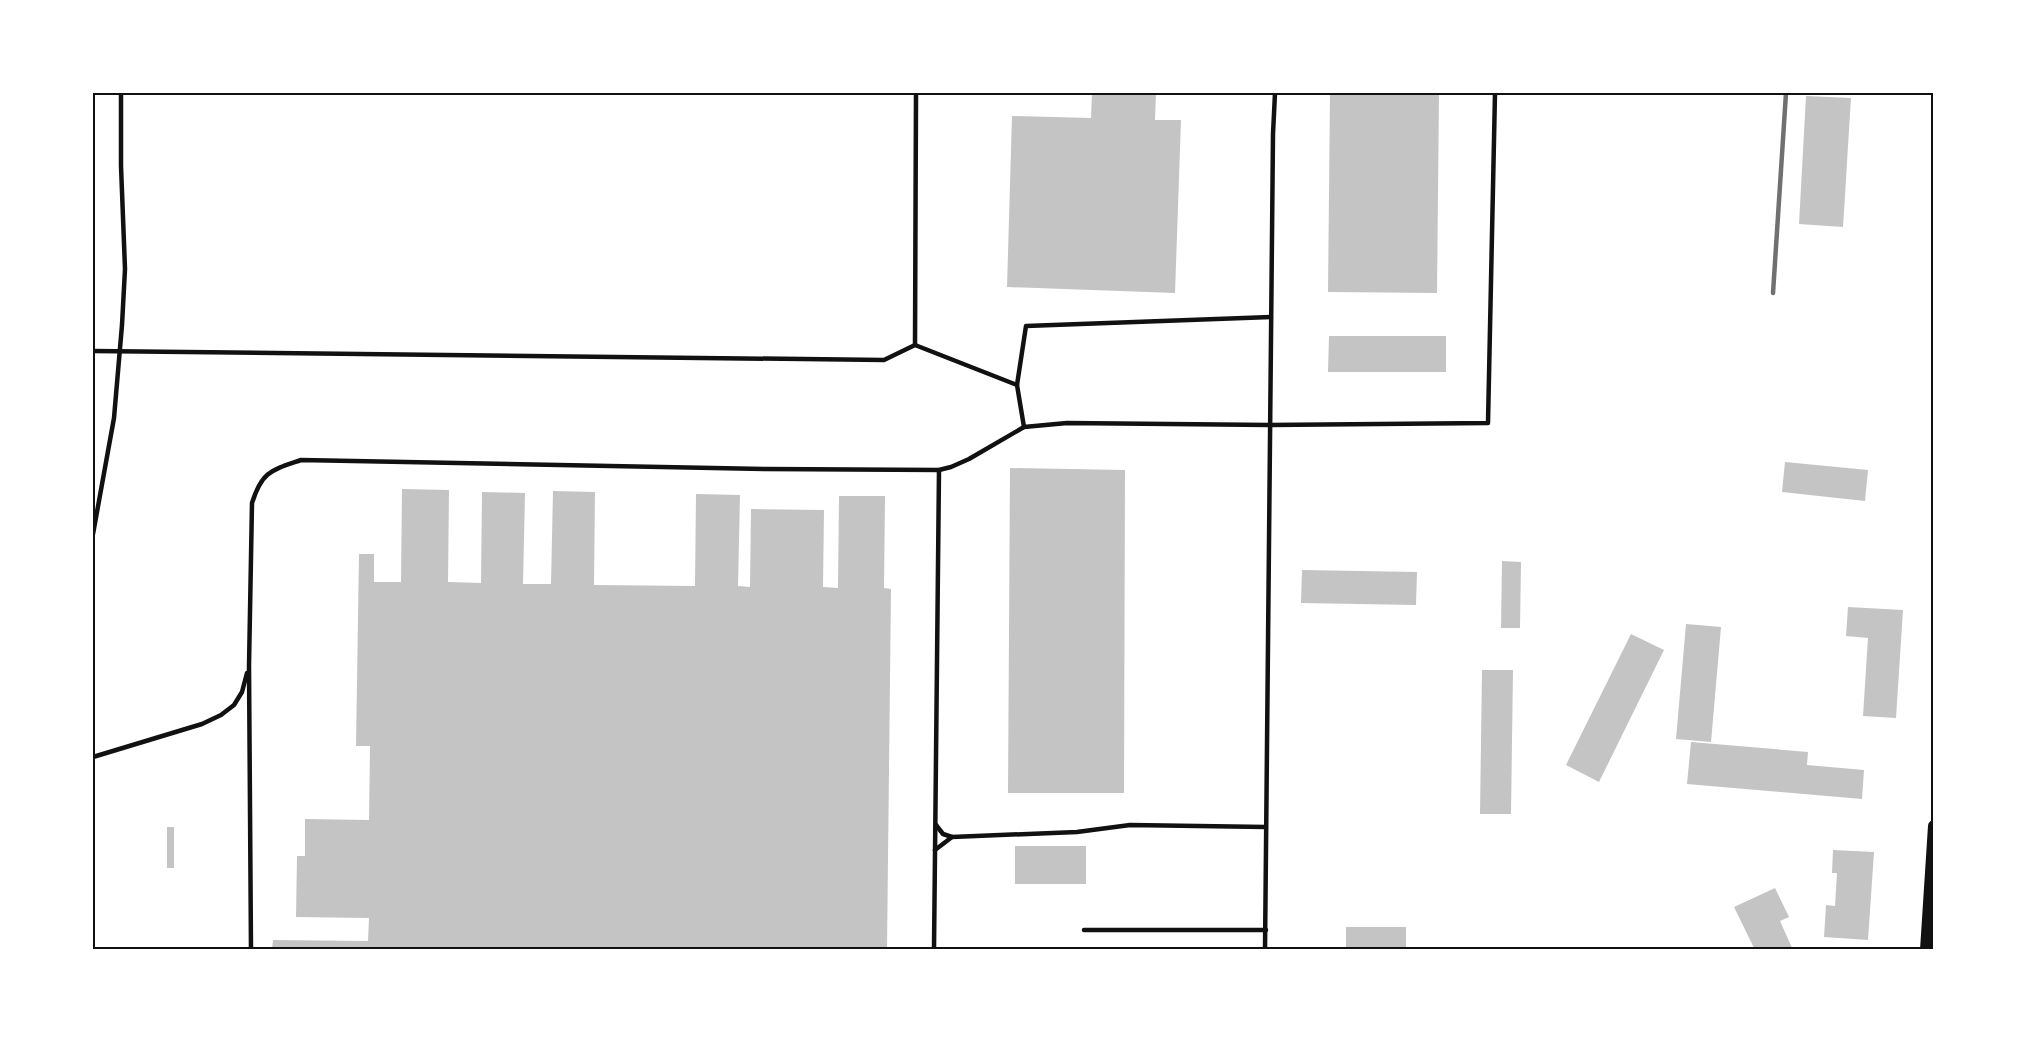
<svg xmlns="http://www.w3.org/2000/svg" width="2027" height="1043" viewBox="0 0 2027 1043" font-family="Barlow,sans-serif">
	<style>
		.building { fill: #c4c4c4 }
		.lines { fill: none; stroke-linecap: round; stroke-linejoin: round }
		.service { stroke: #111; stroke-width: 4.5 }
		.secondary { stroke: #111; stroke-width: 12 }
		.rail { stroke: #707070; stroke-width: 4.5 }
		.neatline { fill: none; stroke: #111; stroke-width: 2 }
	</style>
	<rect width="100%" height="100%" fill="#fff"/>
	<g class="building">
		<polygon points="1092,93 1156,93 1155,120 1181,120 1175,293 1007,287 1012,116 1091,118"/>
		<polygon points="1330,93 1439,93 1437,293 1328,292"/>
		<polygon points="1806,96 1851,98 1843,227 1799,224"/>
		<polygon points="1329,336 1446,336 1446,372 1328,372"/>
		<polygon points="1785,462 1868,470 1865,501 1782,492"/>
		<polygon points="1010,468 1125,470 1124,793 1008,793"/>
		<polygon points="402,489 449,490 448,582 481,583 482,492 525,493 523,584 551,584 553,491 595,492 594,585 695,586 696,494 740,495 738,586 750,587 751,509 824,510 823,587 838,588 839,496 885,496 884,588 891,589 887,950 272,950 273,940 368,941 369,918 296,917 297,856 305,856 305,819 369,820 370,746 356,746 359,554 374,554 374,582 401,582"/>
		<polygon points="1502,561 1521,562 1520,628 1501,628"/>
		<polygon points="1302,570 1417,572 1416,605 1301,603"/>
		<polygon points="1848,607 1903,610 1896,718 1863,716 1868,638 1846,636"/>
		<polygon points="1686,624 1721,627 1711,742 1676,739"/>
		<polygon points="1631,634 1664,650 1599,782 1566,765"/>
		<polygon points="1482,670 1513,670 1511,814 1480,814"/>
		<polygon points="1691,742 1808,752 1807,765 1864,770 1862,799 1687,784"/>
		<rect x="167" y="827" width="7" height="41"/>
		<rect x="1015" y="846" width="71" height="38"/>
		<polygon points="1833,850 1874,852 1868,940 1824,937 1826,905 1835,906 1837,873 1832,873"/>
		<polygon points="1775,888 1789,917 1780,921 1793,950 1755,950 1734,907"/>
		<rect x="1346" y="927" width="60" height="23"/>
	</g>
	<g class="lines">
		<g class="service">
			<polyline points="915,345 916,93"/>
			<polyline points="93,351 884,360 915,345 1017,385 1024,427"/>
			<polyline points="1017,385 1026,326 1271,317"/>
			<polyline points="93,534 114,418 122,325 125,269 121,166 121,93"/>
			<polyline points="93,757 202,724 221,715 234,705 242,692 247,673"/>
			<polyline points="936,825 943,834 952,837"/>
			<polyline points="935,850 952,837 1077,832 1130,825 1266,827"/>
			<polyline points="1084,930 1266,930"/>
			<path d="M251 950 249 666 252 503C262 471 272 470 301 460L765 469 939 470 951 467 969 459 1024 427 1067 423 1270 425 1488 423 1495 93"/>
			<polyline points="934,950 939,470"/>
			<polyline points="1265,950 1273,134 1275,93"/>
		</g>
		<polyline class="secondary" points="1926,950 1934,826"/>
		<polyline class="rail" points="1773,293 1786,93"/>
	</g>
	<rect width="2027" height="1043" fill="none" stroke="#ffffff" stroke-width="189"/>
	<rect x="94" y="94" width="1838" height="854" class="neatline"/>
</svg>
